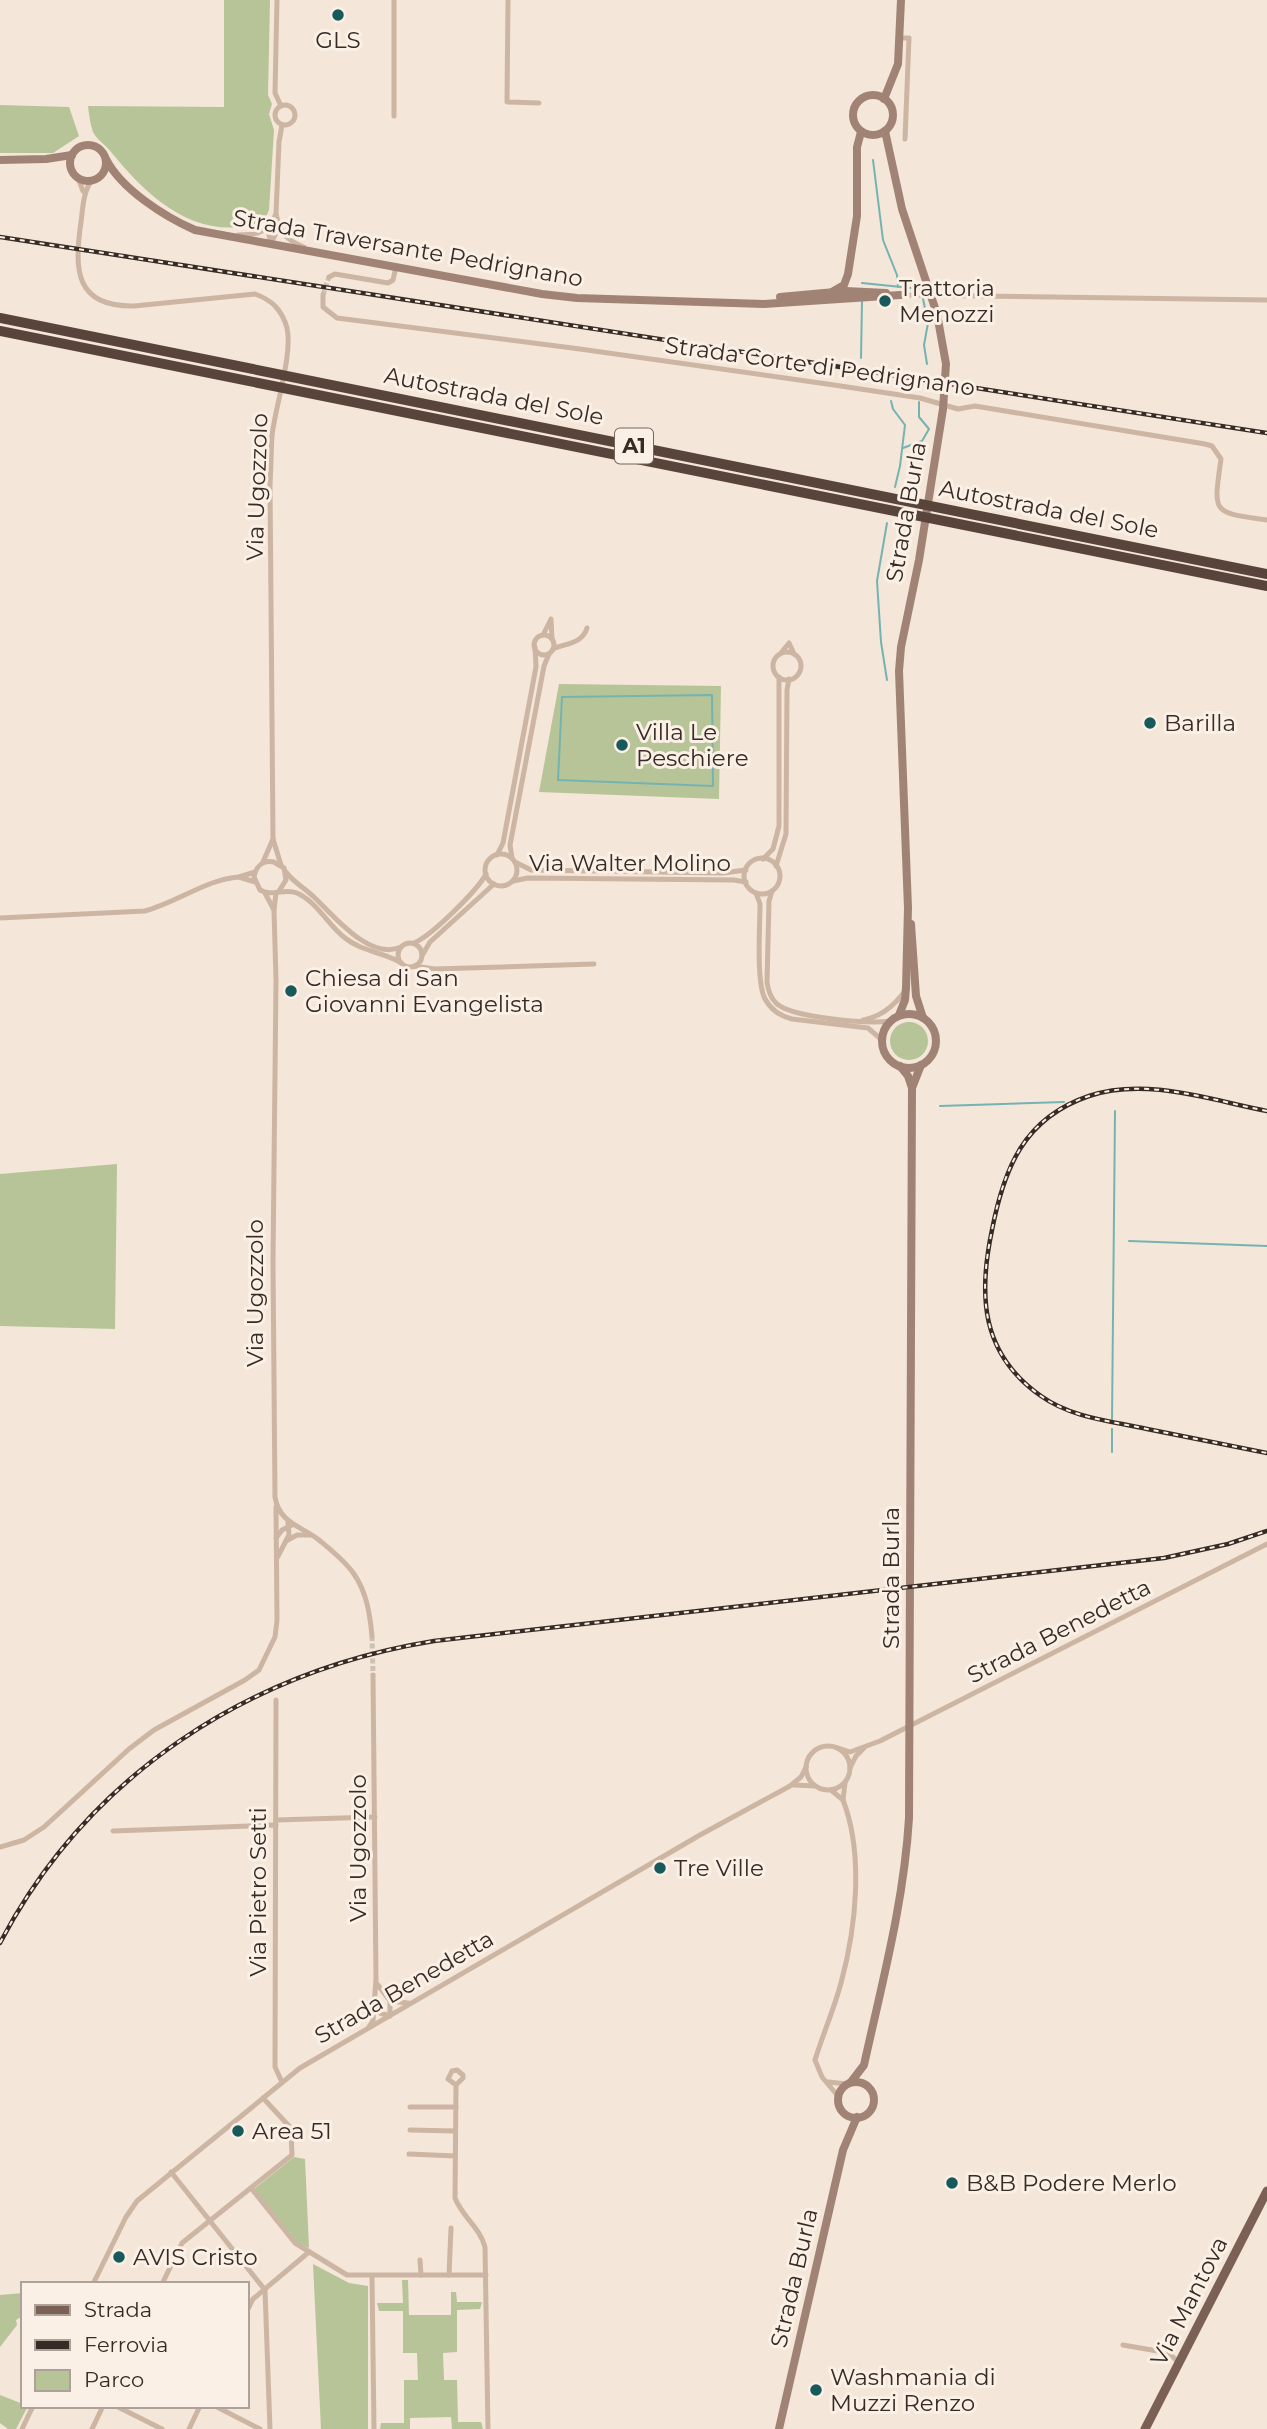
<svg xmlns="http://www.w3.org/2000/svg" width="1267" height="2429" viewBox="0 0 1267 2429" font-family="Montserrat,sans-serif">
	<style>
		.green { fill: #b7c497 }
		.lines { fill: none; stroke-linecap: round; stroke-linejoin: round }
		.stream { stroke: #75b3b3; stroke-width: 2 }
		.street-tunnel { stroke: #cec1b4; stroke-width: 5; stroke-dasharray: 5 2.5; stroke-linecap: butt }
		.street { stroke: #cdb5a3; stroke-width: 5 }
		.secondary { stroke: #a18375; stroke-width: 8 }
		.primary { stroke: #7b6155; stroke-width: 9 }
		.highway { stroke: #59443c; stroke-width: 10 }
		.rail-casing { stroke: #372b26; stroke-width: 4.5 }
		.rail { stroke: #fbf0e5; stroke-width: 2; stroke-dasharray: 5; stroke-linecap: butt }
		.poi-dot { fill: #185a5c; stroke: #fbf0e5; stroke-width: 2.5 }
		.labels { text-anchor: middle; stroke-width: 6; stroke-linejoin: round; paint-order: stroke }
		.shield { fill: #fbf0e5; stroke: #72665f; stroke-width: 2 }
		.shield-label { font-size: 21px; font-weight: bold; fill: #372b26 }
		.poi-label { font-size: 23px; fill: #372b26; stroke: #fbf0e5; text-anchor: start }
		.street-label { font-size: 23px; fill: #372b26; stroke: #fbf0e5 }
	</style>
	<rect width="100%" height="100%" fill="#f4e6d8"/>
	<g class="green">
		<path d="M224 0H270L268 95 272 104 269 114 274 130 269 210C263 225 256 225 240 227 185 233 143 191 111 152 106 145 97 140 93 132 90 124 89 114 88 106L224 107Z"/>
		<polygon points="0,105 69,107 79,136 53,153 0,153"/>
		<polygon points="559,684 721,686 719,799 539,792"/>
		<circle cx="909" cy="1041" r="19"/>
		<polygon points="117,1164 115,1329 0,1326 0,1174"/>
		<polygon points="294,2157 305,2159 309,2248 297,2242 254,2189"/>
		<polygon points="313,2264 349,2283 368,2286 368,2429 321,2429"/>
		<polygon points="402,2280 408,2280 409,2315 451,2315 451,2292 456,2292 457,2302 482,2302 480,2309 457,2310 457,2352 443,2353 444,2380 457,2380 458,2422 481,2422 483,2429 452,2429 451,2417 410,2418 410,2429 380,2429 381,2423 404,2423 404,2380 418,2380 417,2353 403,2353 403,2311 379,2311 377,2303 403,2303"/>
		<polygon points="23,2293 23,2316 16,2320 17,2325 0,2347 0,2295"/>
		<polygon points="0,2395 23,2404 23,2406 28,2406 16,2429 8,2429 0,2423"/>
	</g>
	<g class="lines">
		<g class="stream">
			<polyline points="873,160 883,240 897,275 898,287"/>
			<polyline points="862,283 921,289 928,323 924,345 927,364"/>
			<polyline points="861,358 862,301"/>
			<polyline points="891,401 893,409 905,425 900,466 895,487"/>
			<polyline points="903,448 922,441 929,429 919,417 919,402"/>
			<polyline points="887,680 881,642 877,581 887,523"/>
			<polygon points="712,695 713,786 558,780 562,697"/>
			<polyline points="940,1106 1064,1102"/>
			<polyline points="1129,1241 1267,1246"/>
			<polyline points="1112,1421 1115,1111"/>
			<polyline points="1112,1452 1112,1429"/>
		</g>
		<g class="street-tunnel">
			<polyline points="323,295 329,277"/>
			<polyline points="372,1636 373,1675"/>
		</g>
		<g class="street">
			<polyline points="277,0 275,93 281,106"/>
			<polyline points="508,0 507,102 539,103"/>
			<polyline points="899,38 909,38 905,139"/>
			<circle cx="285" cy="115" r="10"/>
			<polyline points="394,116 394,0"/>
			<polyline points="78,178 83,191"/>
			<path d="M92 180C83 192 83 207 81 222 74 270 75 307 134 306L255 294C272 300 282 310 287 328 293 354 275 407 272 436 271 452 271 469 270 485L273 839"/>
			<polyline points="276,214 279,142 282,125"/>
			<polyline points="271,225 269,235 271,244 279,226"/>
			<path d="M238 235C258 235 267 233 276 214 280 233 286 240 304 247"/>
			<polyline points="329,277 335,274 388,283 393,280 396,267"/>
			<path d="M323 295V307L337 318 580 349 834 385 920 398 958 409 975 406 1205 444 1212 446 1221 459C1213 515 1212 512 1267 520"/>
			<polyline points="900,295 1267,300"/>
			<polyline points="543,635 551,619 552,639"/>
			<circle cx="544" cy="645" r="10"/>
			<path d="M553 649C567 643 582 644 587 628"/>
			<circle cx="787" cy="666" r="14"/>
			<polyline points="781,653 789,643 794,654"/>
			<circle cx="501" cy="870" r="16"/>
			<polyline points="497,855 503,843 536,667 535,647"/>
			<polyline points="512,858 510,845 544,666 549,654"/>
			<circle cx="762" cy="876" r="18"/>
			<polyline points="763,859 773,849 779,826 779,677"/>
			<polyline points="263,862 273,839 281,865"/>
			<polyline points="515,862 531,870 723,873 746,870"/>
			<polyline points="776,866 786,834 787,690 789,679"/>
			<path d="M286 872C294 883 305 888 315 898 334 916 370 961 401 947"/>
			<polyline points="513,881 528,878 734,880 746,882"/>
			<polyline points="255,882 239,877 255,872"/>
			<path d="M279 891 286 880 284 868 274 862C263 860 256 866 254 877L260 890C272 897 284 888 297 893 317 902 328 925 345 938 361 951 382 952 400 962"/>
			<path d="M772 891 769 901 767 982C768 990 770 997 776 1003 791 1018 869 1024 891 1021"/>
			<polyline points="265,893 274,910 276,893"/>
			<path d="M756 893 760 904C760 926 756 982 765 999 771 1010 780 1016 792 1019L868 1028 882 1040"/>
			<path d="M274 910 276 980 273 1262 275 1497C279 1523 301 1526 319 1540 331 1550 345 1561 354 1574 367 1593 370 1615 372 1636"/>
			<path d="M0 918 145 911C178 902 207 879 239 877"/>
			<circle cx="410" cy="955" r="12"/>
			<path d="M414 943C431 936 477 891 486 874"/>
			<polyline points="423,954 430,942 494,884"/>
			<polyline points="414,966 435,969 594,964"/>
			<path d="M863 1020C881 1017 894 1006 905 991"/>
			<polyline points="276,1538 282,1530 292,1525"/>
			<polyline points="286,1541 297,1535 310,1535"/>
			<polyline points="277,1558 289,1535 288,1522"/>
			<polyline points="276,1700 275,2067 282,2082"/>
			<circle cx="828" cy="1768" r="22"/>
			<polyline points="838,1748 850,1752 880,1741 1267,1544"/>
			<polyline points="850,1768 856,1756 864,1748"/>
			<polyline points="794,1785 815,1786"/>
			<polyline points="831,1790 843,1800 845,1783"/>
			<polyline points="276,1820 375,1817"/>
			<polyline points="113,1831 276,1825"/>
			<polyline points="0,1847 24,1840 44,1827 129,1749 154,1730 245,1680 259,1670 275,1637 277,1620 276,1507"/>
			<polyline points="378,1985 390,2001 408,2003"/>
			<polyline points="375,2005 380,2013 390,2016 390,2001"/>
			<polyline points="369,2027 373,2021 376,1979 373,1675"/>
			<polyline points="828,2082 847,2084"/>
			<path d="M456 2085 448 2079 452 2071 457 2070 463 2075V2078L456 2085 455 2198C463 2218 479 2226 485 2247L488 2429"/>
			<path d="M838 2096 822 2077 815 2060C823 2034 834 2009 841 1983 856 1928 864 1854 843 1800"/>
			<polyline points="410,2107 456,2107"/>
			<polyline points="410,2130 455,2131"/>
			<polyline points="409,2154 455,2156"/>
			<polyline points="171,2172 265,2290 270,2429"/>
			<polyline points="251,2188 295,2243 347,2275 486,2275"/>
			<polyline points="420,2260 421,2275"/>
			<polyline points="449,2275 451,2228"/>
			<polyline points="372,2276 374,2429"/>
			<polyline points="93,2284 126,2217 137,2201 300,2068 700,1835 790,1786 801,1777 806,1767"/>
			<polyline points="162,2284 182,2243 292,2155 291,2131 289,2126 263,2098"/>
			<polyline points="247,2311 253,2299 309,2252"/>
			<polyline points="1123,2345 1169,2353 1179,2363"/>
			<polyline points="116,2406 162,2429"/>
			<polyline points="215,2406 260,2429"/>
			<polyline points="22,2429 33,2406"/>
			<polyline points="92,2429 103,2406"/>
			<polyline points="189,2429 200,2406"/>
		</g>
		<g class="secondary">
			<circle cx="873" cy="115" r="20"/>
			<polyline points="884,99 898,64 901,0"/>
			<polyline points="885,131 902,209 937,314 946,364 943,409 919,560 901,647 899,671 908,908 906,988 905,1000 899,1015"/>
			<circle cx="88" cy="163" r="18"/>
			<path d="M106 159C121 189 165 217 195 230L542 294 577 298 764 304 900 295"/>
			<polyline points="0,160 46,159 72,155"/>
			<polyline points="832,292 844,285 848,274 857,216 857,147 861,132"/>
			<polyline points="780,297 846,291 886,293"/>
			<polyline points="911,924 916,996 923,1018"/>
			<circle cx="909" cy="1041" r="27"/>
			<polyline points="912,1088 921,1065"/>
			<path d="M851 2082 864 2065C882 1983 904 1902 909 1818L912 1088 908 1076 900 1066"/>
			<circle cx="856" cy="2100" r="18"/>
			<polyline points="779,2429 843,2150 857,2117"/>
		</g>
		<polyline class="primary" points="1145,2429 1267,2191"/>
		<g class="highway">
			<polyline points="0,318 1267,574"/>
			<polyline points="0,331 1267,586"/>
		</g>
		<g class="rail-casing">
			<g id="rail">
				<polyline points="0,237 1267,433"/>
				<path d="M1267 1111C1210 1100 1146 1077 1089 1096 1024 1118 1004 1168 992 1230 978 1296 981 1354 1041 1396 1072 1418 1111 1421 1147 1429 1187 1437 1227 1445 1267 1453"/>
				<path d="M0 1943C88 1775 249 1671 434 1641L1164 1558 1228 1544 1267 1531"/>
			</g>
		</g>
		<use href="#rail" class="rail"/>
	</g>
	<g class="poi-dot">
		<circle cx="338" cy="15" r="7"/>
		<circle cx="885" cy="301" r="7"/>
		<circle cx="1150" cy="723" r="7"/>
		<circle cx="622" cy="745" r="7"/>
		<circle cx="291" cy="991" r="7"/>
		<circle cx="660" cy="1868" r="7"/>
		<circle cx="238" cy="2131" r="7"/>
		<circle cx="952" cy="2183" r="7"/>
		<circle cx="119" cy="2257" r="7"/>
		<circle cx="816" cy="2390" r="7"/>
	</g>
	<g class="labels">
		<rect class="shield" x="615" y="428.5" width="38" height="35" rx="5"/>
		<g class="shield-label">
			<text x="634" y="453">A1</text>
		</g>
		<g class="poi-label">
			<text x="338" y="48" text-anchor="middle">GLS</text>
			<text x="899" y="296">Trattoria<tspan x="899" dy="26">Menozzi</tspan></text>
			<text x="1164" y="731">Barilla</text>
			<text x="636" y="740">Villa Le<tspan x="636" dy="26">Peschiere</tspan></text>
			<text x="305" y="986">Chiesa di San<tspan x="305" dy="26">Giovanni Evangelista</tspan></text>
			<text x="674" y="1876">Tre Ville</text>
			<text x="252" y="2139">Area 51</text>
			<text x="966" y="2191">B&amp;B Podere Merlo</text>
			<text x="133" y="2265">AVIS Cristo</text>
			<text x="830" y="2385">Washmania di<tspan x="830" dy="26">Muzzi Renzo</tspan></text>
		</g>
		<g class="street-label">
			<text transform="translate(408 248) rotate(10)" y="8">Strada Traversante Pedrignano</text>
			<text transform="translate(820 366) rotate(8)" y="8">Strada Corte di Pedrignano</text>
			<text transform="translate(494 396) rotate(11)" y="8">Autostrada del Sole</text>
			<text transform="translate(257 487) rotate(-88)" y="8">Via Ugozzolo</text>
			<text transform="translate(1049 509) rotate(11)" y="8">Autostrada del Sole</text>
			<text transform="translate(906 512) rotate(-80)" y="8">Strada Burla</text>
			<text x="630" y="871">Via Walter Molino</text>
			<text transform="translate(255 1293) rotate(-90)" y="8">Via Ugozzolo</text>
			<text transform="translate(891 1578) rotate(-90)" y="8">Strada Burla</text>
			<text transform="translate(1059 1631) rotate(-27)" y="8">Strada Benedetta</text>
			<text transform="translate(358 1848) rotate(-90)" y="8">Via Ugozzolo</text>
			<text transform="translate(258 1892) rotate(-90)" y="8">Via Pietro Setti</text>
			<text transform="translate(404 1987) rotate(-30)" y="8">Strada Benedetta</text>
			<text transform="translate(794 2278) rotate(-77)" y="8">Strada Burla</text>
			<text transform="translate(1189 2301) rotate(-63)" y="8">Via Mantova</text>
		</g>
	</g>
	<rect x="21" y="2282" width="228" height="126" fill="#fbf0e5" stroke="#ada199" stroke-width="2"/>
	<rect x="35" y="2305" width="35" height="10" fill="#7b6155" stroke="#ada199" stroke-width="2"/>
	<text x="84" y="2317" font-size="21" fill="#372b26">Strada</text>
	<rect x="35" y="2340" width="35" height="10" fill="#372b26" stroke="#ada199" stroke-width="2"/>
	<text x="84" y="2352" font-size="21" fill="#372b26">Ferrovia</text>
	<rect x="35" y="2370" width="35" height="21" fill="#b7c497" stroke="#ada199" stroke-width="2"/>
	<text x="84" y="2387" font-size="21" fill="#372b26">Parco</text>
</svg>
